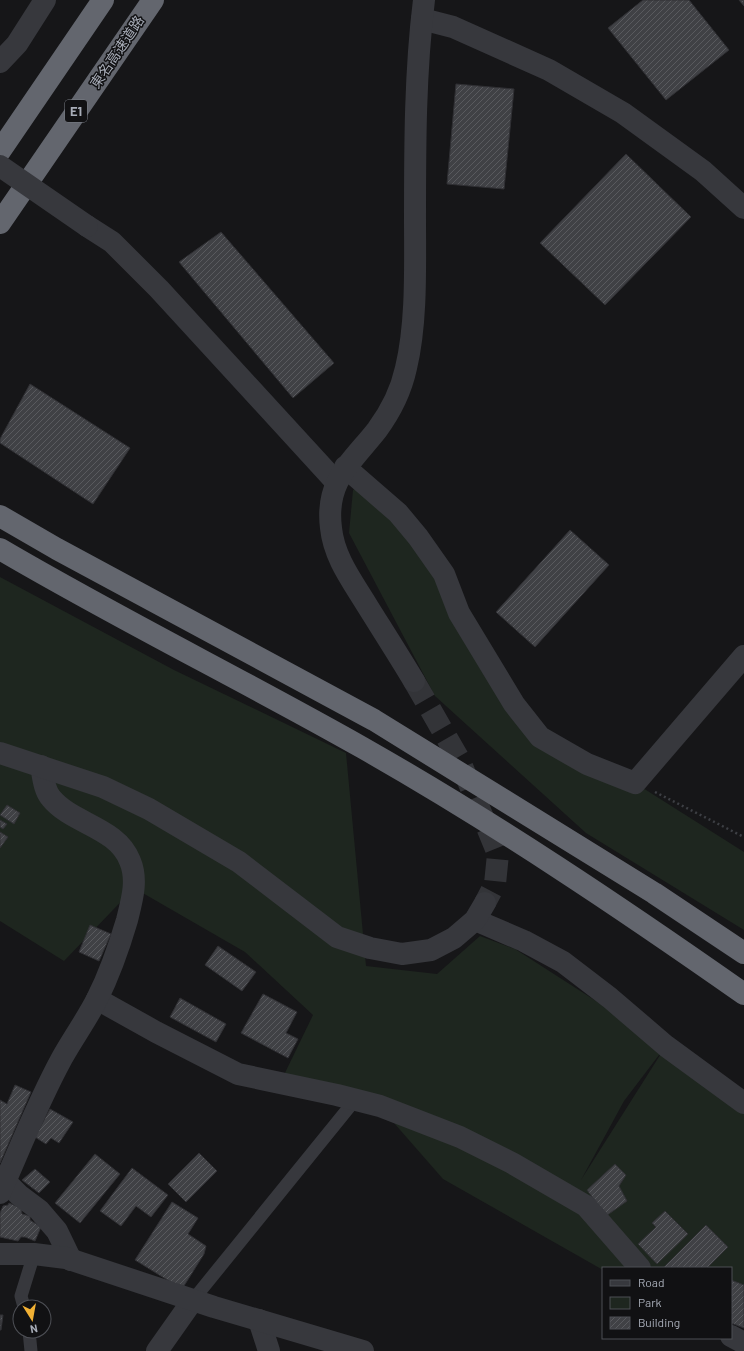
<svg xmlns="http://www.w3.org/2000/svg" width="744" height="1351" viewBox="0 0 744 1351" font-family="Barlow,'Noto Sans JP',sans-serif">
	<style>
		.green { fill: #1e261f; fill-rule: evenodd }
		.building { fill: url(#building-hatch); stroke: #303034 }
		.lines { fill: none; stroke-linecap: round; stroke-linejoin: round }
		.tertiary-tunnel { stroke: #333438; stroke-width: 22; stroke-dasharray: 22 11; stroke-linecap: butt }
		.path { stroke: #3d3f44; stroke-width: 2.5; stroke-dasharray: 2 3; stroke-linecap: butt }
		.service { stroke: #37383d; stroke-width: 13 }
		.minor { stroke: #37383d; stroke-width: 22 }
		.tertiary { stroke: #37383d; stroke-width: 22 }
		.motorway { stroke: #63666e; stroke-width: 22 }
		.minor-bridge { stroke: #37383d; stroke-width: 22 }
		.labels { text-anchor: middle; stroke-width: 3; stroke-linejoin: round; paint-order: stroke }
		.shield { fill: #111113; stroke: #7b7e86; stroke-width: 1 }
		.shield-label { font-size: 13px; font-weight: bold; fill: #a8adb8 }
		.street-label { font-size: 14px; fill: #a8adb8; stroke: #111113 }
	</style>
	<defs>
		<pattern id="building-hatch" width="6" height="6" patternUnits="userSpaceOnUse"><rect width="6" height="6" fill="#404145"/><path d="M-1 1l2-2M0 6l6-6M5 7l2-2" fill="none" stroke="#595a5e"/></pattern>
	</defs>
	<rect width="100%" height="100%" fill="#161618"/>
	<g class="green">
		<polygon points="359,485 418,537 514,704 559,749 635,783 744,852 744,930 586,833 435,696 349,533 353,490"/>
		<path d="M0 577 174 670 346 753 366 966 437 974 480 936 515 949 666 1046 744 1109V1326L731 1322V1268H603V1270L443 1179 394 1123 283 1077 313 1015 245 952 134 888 64 961 0 921ZM662 1051V1052L581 1180 624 1101Z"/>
	</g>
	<g class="building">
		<polygon points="643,0 689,0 729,50 666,100 608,28"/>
		<polygon points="739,0 744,0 744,6"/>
		<polygon points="456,84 514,89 504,189 447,184"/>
		<polygon points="626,154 691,217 605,305 540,243"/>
		<polygon points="221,232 334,363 293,398 179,262"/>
		<polygon points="30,384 130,448 93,504 0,443 0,439"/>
		<polygon points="570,530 609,565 535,647 496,612"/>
		<polygon points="7,805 20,813 14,824 0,815"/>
		<polygon points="0,820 7,824 3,829 0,827"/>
		<polygon points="0,832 8,837 0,848"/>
		<polygon points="90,925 111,934 99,961 79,952"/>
		<polygon points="218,946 256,972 242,991 205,965"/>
		<polygon points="263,994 297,1012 286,1033 298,1039 288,1058 241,1033"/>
		<polygon points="180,998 226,1024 216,1042 170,1017"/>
		<polygon points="15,1085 31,1092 0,1163 0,1100 7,1104"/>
		<polygon points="50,1109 73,1122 59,1143 51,1138 46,1144 35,1137"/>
		<polygon points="199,1153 217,1171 186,1202 168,1184"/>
		<polygon points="95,1154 120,1174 80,1223 55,1203"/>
		<polygon points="615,1164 626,1175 619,1186 627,1201 606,1216 587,1190"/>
		<polygon points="132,1168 168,1195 151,1217 136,1206 121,1226 100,1211"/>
		<polygon points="35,1169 50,1182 39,1193 22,1180"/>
		<polygon points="172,1202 198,1218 188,1234 206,1246 204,1254 182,1289 135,1260"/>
		<polygon points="9,1203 21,1208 22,1214 30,1216 30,1220 41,1227 35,1241 25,1237 21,1237 18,1241 0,1237 0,1213 3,1206 8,1205"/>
		<polygon points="665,1211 688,1234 657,1264 638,1244 656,1227 652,1223"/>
		<polygon points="706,1225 728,1247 707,1268 663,1268"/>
		<polygon points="731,1280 744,1285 744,1328 731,1323"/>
		<polygon points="0,1315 3,1315 1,1330 0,1330"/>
	</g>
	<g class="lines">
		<polyline class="tertiary-tunnel" points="414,681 459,759 498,854 495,884 485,903"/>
		<polyline class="path" points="655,792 744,837"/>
		<g class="service">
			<polyline points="193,1300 355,1100"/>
			<polyline points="24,1307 21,1296 34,1254"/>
			<polyline points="29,1331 31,1351"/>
		</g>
		<g class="minor">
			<polyline points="422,19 453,27 549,70 623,113 703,171 744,208"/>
			<polyline points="0,62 17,44 45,0"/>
			<polyline points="87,226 112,242 159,289 336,482"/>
			<polyline points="345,467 398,513 418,537 444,574 459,613 514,704 540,737 587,764 635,783 744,656"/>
			<polyline points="475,920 524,941 563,962 610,998 666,1046 744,1103"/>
			<polyline points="97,999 156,1032 238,1074 337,1095 380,1106 460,1137 512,1163 586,1206 640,1268"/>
			<polyline points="0,1180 5,1181 19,1195 39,1210 57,1231 71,1260"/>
			<path d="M0 1193C20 1148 38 1102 62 1058 73 1038 87 1019 97 999 110 973 119 947 127 920 132 900 138 880 130 861 117 827 72 824 51 798 44 790 43 776 41 766"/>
			<polyline points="259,1320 269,1351"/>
			<polyline points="731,1336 744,1343"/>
			<polyline points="157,1351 193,1300"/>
		</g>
		<g class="tertiary">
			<path d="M414 681C399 656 383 631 368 607 353 582 334 558 331 528 325 481 351 463 377 430 391 411 401 391 406 368 417 322 415 266 415 219 415 146 415 72 424 0"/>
			<polyline points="0,753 103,787 149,809 239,862 337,937 370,948 402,954 431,950 454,938 475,920 485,903"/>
			<polyline points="0,1254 34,1254 66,1258 214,1307 363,1351"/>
		</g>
		<g class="motorway">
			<polyline points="0,151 103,0"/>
			<polyline points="0,223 153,0"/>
			<polyline points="0,516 57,549 374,720 654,893 744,953"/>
			<path d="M0 549C119 619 243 680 363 748 495 823 620 907 744 994"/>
		</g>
		<polyline class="minor-bridge" points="0,166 87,226"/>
	</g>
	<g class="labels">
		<rect class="shield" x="65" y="100" width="22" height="22" rx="3"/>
		<g class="shield-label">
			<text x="76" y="116">E1</text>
		</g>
		<g class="street-label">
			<text transform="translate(117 52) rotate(-56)" y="5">東名高速道路</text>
		</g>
	</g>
	<rect x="602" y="1267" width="130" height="72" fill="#111113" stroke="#4d4f55"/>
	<rect x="610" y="1280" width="20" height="6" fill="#37383d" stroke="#4d4f55"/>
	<text x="638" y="1287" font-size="12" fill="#a8adb8">Road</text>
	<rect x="610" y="1297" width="20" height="12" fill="#1e261f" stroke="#4d4f55"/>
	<text x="638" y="1307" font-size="12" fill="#a8adb8">Park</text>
	<rect x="610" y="1317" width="20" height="12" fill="url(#building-hatch)" stroke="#4d4f55"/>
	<text x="638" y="1327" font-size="12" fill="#a8adb8">Building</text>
	<g transform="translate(32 1319) rotate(169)"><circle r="19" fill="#111113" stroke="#4d4f55"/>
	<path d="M0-3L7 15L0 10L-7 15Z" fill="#f2b134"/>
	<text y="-6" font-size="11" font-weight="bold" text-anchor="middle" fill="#a8adb8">N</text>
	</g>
</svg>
